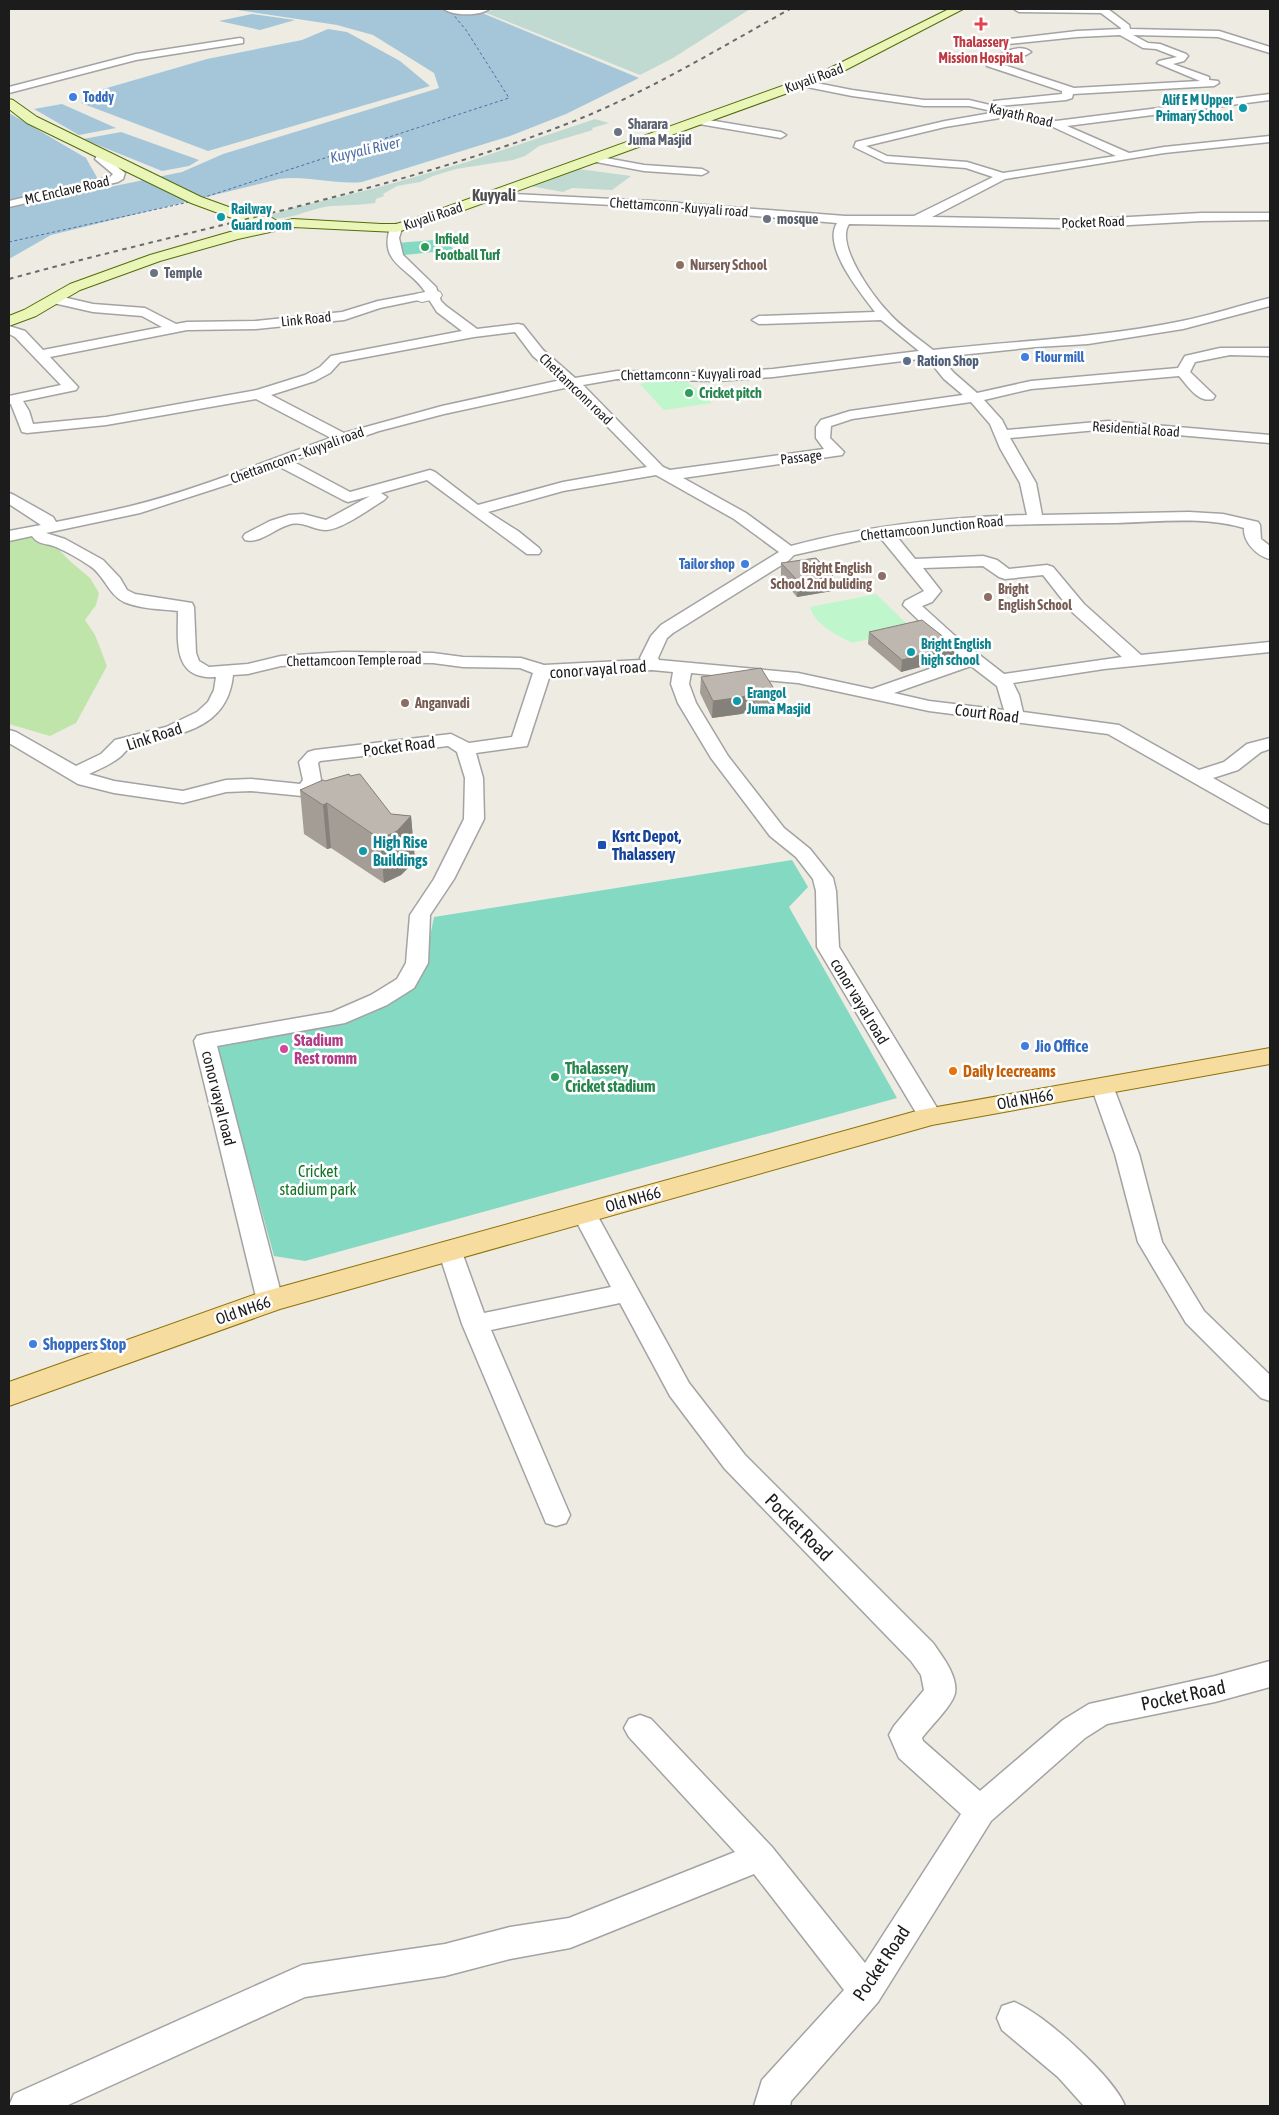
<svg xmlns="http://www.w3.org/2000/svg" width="1279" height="2115" viewBox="0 0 1279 2115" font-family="'Asap Condensed',sans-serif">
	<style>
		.grass { fill: #c0e5aa }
		.wetland { fill: #c0dad2 }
		.park { fill: #c0f6cc }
		.pitch { fill: #84d9c3 }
		.water { fill: #a5c6d9 }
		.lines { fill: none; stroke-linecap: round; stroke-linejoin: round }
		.ferry { stroke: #4e6fa6; stroke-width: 1; stroke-dasharray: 3 2.5; stroke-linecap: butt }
		.minor-casing { stroke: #a3a3a3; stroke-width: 3 }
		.tertiary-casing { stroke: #a3a3a3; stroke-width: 2 }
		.secondary-casing { stroke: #556c0a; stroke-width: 2 }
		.primary-casing { stroke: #8d7208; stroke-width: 2 }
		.minor { fill: #fff; fill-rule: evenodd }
		.tertiary { fill: #fff; fill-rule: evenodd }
		.secondary { fill: #eaf6b8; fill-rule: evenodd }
		.primary { fill: #f6dc9e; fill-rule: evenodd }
		.rail { stroke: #6a6a6a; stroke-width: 2; stroke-dasharray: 4.5 4.5; stroke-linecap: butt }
		.wall { fill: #a39d96 }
		.shaded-wall { fill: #84807a }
		.building { fill: #bdb7af; stroke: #84807a }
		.health-dot { fill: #e0444e; stroke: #fff; stroke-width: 2 }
		.shop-dot { fill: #3f7fe0; stroke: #fff; stroke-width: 2 }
		.culture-dot { fill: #0f9aa8; stroke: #fff; stroke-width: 2 }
		.worship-dot { fill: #6b7280; stroke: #fff; stroke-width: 2 }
		.leisure-dot { fill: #2e9e5b; stroke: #fff; stroke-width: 2 }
		.education-dot { fill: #8d6e63; stroke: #fff; stroke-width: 2 }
		.service-dot { fill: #5c6f8a; stroke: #fff; stroke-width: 2 }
		.transit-dot { fill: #1a4fb4; stroke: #fff; stroke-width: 2 }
		.hotel-dot { fill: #d1479c; stroke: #fff; stroke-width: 2 }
		.food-dot { fill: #e8710a; stroke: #fff; stroke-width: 2 }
		.labels { text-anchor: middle; stroke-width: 5; stroke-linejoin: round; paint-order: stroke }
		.far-health-label { font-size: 14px; font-weight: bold; fill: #be3a42; stroke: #fff }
		.far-street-label { font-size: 14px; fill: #1c1c1c; stroke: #fff }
		.far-shop-label { font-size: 14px; font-weight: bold; fill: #366cbe; stroke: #fff; text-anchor: start }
		.far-culture-label { font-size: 14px; font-weight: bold; fill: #0d838f; stroke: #fff; text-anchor: start }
		.far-worship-label { font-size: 14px; font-weight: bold; fill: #5b616d; stroke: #fff; text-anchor: start }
		.far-leisure-label { font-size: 14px; font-weight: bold; fill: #27864d; stroke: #fff; text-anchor: start }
		.far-education-label { font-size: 14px; font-weight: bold; fill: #785e54; stroke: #fff; text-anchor: start }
		.far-service-label { font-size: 14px; font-weight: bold; fill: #4e5e75; stroke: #fff; text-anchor: start }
		.far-water-label { font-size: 15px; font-style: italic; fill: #4e6fa6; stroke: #fff }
		.far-quarter-label { font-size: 16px; font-weight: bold; fill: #4f4f4f; stroke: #fff }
		.street-label { font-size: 16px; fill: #1c1c1c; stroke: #fff }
		.transit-label { font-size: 16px; font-weight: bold; fill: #164399; stroke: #fff; text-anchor: start }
		.culture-label { font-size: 16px; font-weight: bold; fill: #0d838f; stroke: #fff; text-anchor: start }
		.hotel-label { font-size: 16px; font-weight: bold; fill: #b23c85; stroke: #fff; text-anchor: start }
		.shop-label { font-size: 16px; font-weight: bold; fill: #366cbe; stroke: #fff; text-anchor: start }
		.leisure-label { font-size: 16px; font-weight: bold; fill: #27864d; stroke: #fff; text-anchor: start }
		.food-label { font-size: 16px; font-weight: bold; fill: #c56008; stroke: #fff; text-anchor: start }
		.park-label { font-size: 16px; fill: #117426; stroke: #fff }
		.near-street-label { font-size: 19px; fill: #1c1c1c; stroke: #fff }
	</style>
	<rect width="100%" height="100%" fill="#edebe2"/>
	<polygon class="grass" points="25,537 40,539 53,544 71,562 90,578 99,593 96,605 85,620 95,635 107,666 76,723 50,736 9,724 9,540"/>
	<g class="wetland">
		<polygon points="498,9 750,9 673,58 640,75 484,12"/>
		<path d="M595 119 609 123 592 128 593 130 539 146 525 156 513 160 456 169 433 176 420 182 397 186 383 194 384 196 376 199 375 203C360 205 346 205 331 206 309 208 287 223 265 217L289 209 376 188 467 162Z"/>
		<polygon points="579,169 631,176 612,190 572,188 563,192 530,186"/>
	</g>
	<g class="park">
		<polygon points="684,379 712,403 664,410 640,384 651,380"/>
		<path d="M876 594 912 629 852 643C836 634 816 626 810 607Z"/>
	</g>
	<g class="pitch">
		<polygon points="446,239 454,250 404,255 397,243"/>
		<polygon points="792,860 808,887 789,907 897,1098 305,1261 274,1256 216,1046 346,1023 408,993 424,966 434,917"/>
	</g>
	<g class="water">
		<path d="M231 9H446L464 13H482L639 78 566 114 510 136 362 182C334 185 307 175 279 179L51 235 9 259V208L182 172 223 154 439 88 434 73 373 35 337 25Z"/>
		<polygon points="252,14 295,20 260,30 219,21"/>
		<polygon points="328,29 347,32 400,61 430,86 208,151 81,103 100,90 207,59 302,40"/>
		<polygon points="62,104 116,128 79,135 34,109"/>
		<polygon points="9,113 86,158 99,181 9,202"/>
		<polygon points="121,132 199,160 189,166 162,171 83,139"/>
	</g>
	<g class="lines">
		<g class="ferry">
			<polyline points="202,198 509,98 466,30 452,13"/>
			<polyline points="9,242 189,202"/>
		</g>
		<g class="minor-casing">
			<g id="minor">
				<path d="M444 9H489C480 16 453 16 444 9Z"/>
				<path d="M1014 9H1108L1129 25 1130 29 1219 31 1270 47V53L1218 37 1133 35 1148 43 1160 44 1186 54 1188 56 1184 61 1173 64 1209 77V80L1218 81 1219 83 1214 86 1073 94 1072 98 1066 100 998 106 993 103 994 101 1062 94V91L987 66V62C998 55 1018 42 1031 52L1026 55 1008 57 998 63 1074 88 1200 81 1157 63 1159 61 1177 57 1156 49 1143 48 1120 35 1077 37 998 45V41L1001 40 1077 31 1121 29V28L1101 13 1019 12Z"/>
				<polygon points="240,38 243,39 243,43 136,60 9,93 9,87 136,54"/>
				<path d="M801 80 852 90 924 100H969L1056 121 1270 94V100L1067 126 1129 153 1164 147 1270 136V142L1164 153 1005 179 932 217 1076 220 1201 213H1270V220L1201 221 1076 228 849 224C835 245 873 296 888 312 900 326 918 338 933 350 1016 341 1100 338 1182 321 1212 315 1241 305 1270 298V306L1183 329 1088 344 1036 347 940 357 954 373 977 393 1031 381 1178 368 1185 356 1220 348H1270V356L1230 355 1195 362 1190 372 1215 396 1213 399C1198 403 1188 386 1179 376L1031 389 984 400 1002 420 1007 430 1108 421 1270 435V443L1108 429 1010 438 1036 483 1042 515 1189 512 1223 514 1258 522 1260 525 1261 539 1270 546V559C1257 556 1243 542 1244 528 1203 516 1157 522 1115 523 1041 524 967 524 894 533L915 559 983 556 997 560 1009 569 1047 565 1053 567 1084 604 1141 655 1270 642V652L1104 669 1013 683 1019 695 1023 712 1119 725 1199 770 1224 762 1247 744 1270 738V749L1261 752 1238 770 1213 778 1270 810V824L1263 822 1108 734 929 711 798 683 691 673 689 684 696 703 728 756 784 828 810 849 833 878 836 891 839 947 942 1116 938 1121 930 1123 922 1121 918 1116 817 947 816 891 813 879 796 857 770 836 711 758 678 703 671 684 673 672 652 670 550 675 527 746 476 753 483 778 484 819 454 879 430 915 428 963 414 988 387 1005 345 1023 217 1046 283 1301 279 1307 270 1310 261 1307 257 1301 194 1041 197 1036 205 1034 332 1012 371 995 397 979 406 963 410 915 434 879 464 819 465 778 457 752 448 746 320 761 318 763 321 780 315 792 309 794 302 796 251 791 226 792 183 803 114 793 78 784 9 743V730L16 732 76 766 101 754 115 740 166 727 197 712 208 702 214 690 216 677C172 680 178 641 178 611 160 609 141 609 124 602 109 595 104 575 90 566 80 559 67 552 56 547 47 543 38 545 32 536L9 541V531L41 525 9 504V493L14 495 53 517 56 522C81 517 106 512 131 506 199 489 265 461 331 438L256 399 106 425 27 433 22 432 11 404H9V396L61 385 15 337 9 334V326L25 331 43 350 162 327 142 316 93 312 49 302 48 299 54 295 93 304 145 308 176 324 187 322 256 321 342 312 378 301 422 293 427 295C413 268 378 266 390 228L396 224 402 228 399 238 403 255 436 287 441 301 446 306 477 329 518 324 523 325 543 350 575 378 617 371 716 373 773 369 919 351 881 320 759 324 752 320 759 316 875 312C861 293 822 247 837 223L653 207 492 199 486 196 492 193 653 201 845 216H914L993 177 966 168 885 162 854 147 856 142 860 141 945 121 997 112 969 106H924L852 96 797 85 796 83ZM1005 114 1051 126 1116 156 1003 173 967 162 887 156 866 146 945 127 1000 118 1004 117ZM428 298 437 312 462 331 331 356 320 367 305 375 257 390 106 417 33 424 29 411 23 401 76 390 78 387 50 357 187 330 256 329 344 320 380 308ZM515 332 533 356 561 380 442 406 344 433 271 395 315 381 330 373 340 362 474 337ZM927 358 944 379 963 395 850 411 821 420 816 427V438L824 449 670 470 663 467 583 385 617 379 716 381 773 377ZM569 387 647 467 563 482 478 505 435 472 430 470 350 492 292 461 379 431 444 414ZM971 402 990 424 1000 448 1020 483 1027 515C946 517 869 525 791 546L746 513 683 478 842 455 844 452 830 438 831 426 852 419ZM278 466 343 500 348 502 370 496 326 520 303 514 289 515 270 521 245 534 243 537 245 540C260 544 274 529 288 525 302 520 313 530 326 530 341 530 371 508 384 500L387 497 381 493 427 480 527 554H539L541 551 539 548 518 531 488 512 563 491 656 475 734 519 779 552 661 625 651 636 640 658 641 660 544 665 521 658 463 657 433 653 343 652 281 656 248 664 209 667 199 661 196 653 194 607 192 603 135 594 127 590 120 578 103 560 65 539 46 533 140 513 242 480ZM879 536 924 591 905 601 903 605 942 643 961 658 872 689 798 673 659 660 658 658 667 638 673 633 788 561 794 555ZM983 566 999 577 1005 579 1043 575 1072 612 1122 657 1004 674 954 635 922 606 932 602 941 591 923 568ZM343 662 433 663 463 667 520 668 533 673 512 737 469 743 451 734 315 750 308 752 299 762 303 780 300 784 251 779 226 780 183 791 114 781 89 774C99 769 110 765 120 757 124 754 126 749 131 748 174 733 227 733 233 675L248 674 281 666ZM971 666 997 686 1004 710 929 701 894 693Z"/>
				<polygon points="697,118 781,132 786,135 781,138 693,123 692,121 693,119"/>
				<polygon points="108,154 114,157 109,160 125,173 123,179 118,182 9,207 9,201 110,177 113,174 95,159 97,156"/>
				<polygon points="595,156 644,165 702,169 708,172 702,175 644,171 591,161 589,159 591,157"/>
				<polygon points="1102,1079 1110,1081 1113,1086 1139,1154 1162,1242 1204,1311 1270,1375 1270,1401 1261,1398 1186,1323 1138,1242 1115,1154 1091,1086 1094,1081"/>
				<path d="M584 1205 593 1207 596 1213 689 1383 745 1455 933 1643C942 1656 958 1676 955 1693 953 1705 929 1728 922 1738L923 1741 980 1791 1063 1720 1089 1704 1215 1676 1270 1661V1687L1215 1702 1107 1724 1085 1738 991 1821 878 2002 791 2101 790 2106H754L762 2080 844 1990 754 1874 570 1948 510 1959 445 1976 305 1997 66 2106H9L14 2094 302 1965 445 1944 510 1927 569 1918 735 1852 629 1737 624 1728 629 1719 640 1715 651 1719 772 1847 865 1963 961 1814 899 1758 889 1735 894 1726 924 1690 921 1675 911 1661 725 1469 670 1396 620 1303 491 1330 570 1515 566 1523 556 1526 546 1523 462 1324 438 1250 441 1244 450 1241 459 1244 484 1313 611 1287 572 1213 575 1207Z"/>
				<path d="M1014 2002C1043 2013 1114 2077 1125 2106H1084L1058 2077 1002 2030 997 2018 1002 2006Z"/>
			</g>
		</g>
		<g class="tertiary-casing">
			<polygon id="tertiary" points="434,290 440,292 442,295 440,298 422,302 416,300 414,297 416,294"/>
		</g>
		<g class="secondary-casing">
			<polygon id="secondary" points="949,9 963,9 832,77 420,226 396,232 293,227 238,239 160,261 80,290 36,316 9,326 9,316 24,310 70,284 150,255 230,232 262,225 240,221 191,203 27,123 9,109 9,99 13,100 37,117 201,197 248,214 272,218 279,222 293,219 381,224 396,224 410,220 824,71"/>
		</g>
		<g class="primary-casing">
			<polygon id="primary" points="1270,1048 1270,1064 932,1125 280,1309 9,1406 9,1382 259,1293 920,1110"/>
		</g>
		<use href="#minor" class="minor"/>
		<use href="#tertiary" class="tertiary"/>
		<use href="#secondary" class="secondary"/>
		<use href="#primary" class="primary"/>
		<path class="rail" d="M9 279C194 228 384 194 564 125 643 95 716 50 790 9"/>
	</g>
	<g class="wall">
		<polygon points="781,563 833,576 832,591 797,597 781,578"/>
		<polygon points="869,632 954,658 901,672 868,644"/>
		<polygon points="701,677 776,692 775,709 754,710 741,714 712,718 700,693"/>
		<polygon points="325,781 391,814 411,816 415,861 401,875 384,883 331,848 327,849 304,834 300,790"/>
	</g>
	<g class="shaded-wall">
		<polygon points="833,576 832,591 797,597 798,581"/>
		<polygon points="955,646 954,658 901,672 902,660"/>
		<polygon points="755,693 754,710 741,714 712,718 713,701"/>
		<polygon points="327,803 331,848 327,849 323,805"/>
		<polygon points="411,816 415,861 401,875 384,883 380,839"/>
	</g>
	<g class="building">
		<polygon points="816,558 833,576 798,581 781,563"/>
		<polygon points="922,620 955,646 902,660 869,632"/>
		<polygon points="761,668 776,692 755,693 742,697 713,701 701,677"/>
		<polygon points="349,774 350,776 360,774 391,814 411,816 397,831 380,839 327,803 323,805 300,790 323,780 325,781"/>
	</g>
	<path class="health-dot" d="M978.5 16.5h5v5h5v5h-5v5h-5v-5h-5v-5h5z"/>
	<g class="shop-dot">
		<circle cx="73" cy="97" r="5"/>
		<circle cx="1025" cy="357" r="5"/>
		<circle cx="745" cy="564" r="5"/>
		<circle cx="1025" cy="1046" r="5"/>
		<circle cx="33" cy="1344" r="5"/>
	</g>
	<g class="culture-dot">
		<circle cx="1243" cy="108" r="5"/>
		<circle cx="221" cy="217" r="5"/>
		<circle cx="911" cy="652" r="5"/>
		<circle cx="737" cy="701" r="5"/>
		<circle cx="363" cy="851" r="5"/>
	</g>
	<g class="worship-dot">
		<circle cx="618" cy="132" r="5"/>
		<circle cx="767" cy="219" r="5"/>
		<circle cx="154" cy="273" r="5"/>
	</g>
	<g class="leisure-dot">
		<circle cx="425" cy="247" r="5"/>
		<circle cx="689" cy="393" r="5"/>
		<circle cx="555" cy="1077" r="5"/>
	</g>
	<g class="education-dot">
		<circle cx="680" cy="265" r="5"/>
		<circle cx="882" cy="576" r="5"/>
		<circle cx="988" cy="597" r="5"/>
		<circle cx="405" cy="703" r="5"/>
	</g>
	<circle class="service-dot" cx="907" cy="361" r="5"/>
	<rect class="transit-dot" x="597" y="840" width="10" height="10" rx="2.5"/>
	<circle class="hotel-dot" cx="284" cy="1049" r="5"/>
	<circle class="food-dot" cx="953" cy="1071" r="5"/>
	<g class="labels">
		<g class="far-health-label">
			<text x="981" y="47">Thalassery<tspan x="981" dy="16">Mission Hospital</tspan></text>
		</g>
		<g class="far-street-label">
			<text transform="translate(814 78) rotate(-20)" y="5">Kuyali Road</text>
			<text transform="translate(1021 115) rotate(13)" y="5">Kayath Road</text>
			<text transform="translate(67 190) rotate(-13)" y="5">MC Enclave Road</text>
			<text transform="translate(679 207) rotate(4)" y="5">Chettamconn -Kuyyali road</text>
			<text transform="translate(433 216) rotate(-18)" y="5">Kuyali Road</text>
			<text transform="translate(1093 222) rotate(-2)" y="5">Pocket Road</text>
			<text transform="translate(306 319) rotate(-6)" y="5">Link Road</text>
			<text transform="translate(691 374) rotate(-1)" y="5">Chettamconn - Kuyyali road</text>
			<text transform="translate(576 389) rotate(44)" y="5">Chettamconn road</text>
			<text transform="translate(1136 429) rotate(4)" y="5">Residential Road</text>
			<text transform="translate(297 455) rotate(-20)" y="5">Chettamconn - Kuyyali road</text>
			<text transform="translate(801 457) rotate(-7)" y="5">Passage</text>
			<text transform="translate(932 528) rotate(-6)" y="5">Chettamcoon Junction Road</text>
			<text transform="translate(354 660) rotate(-1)" y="5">Chettamcoon Temple road</text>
		</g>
		<g class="far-shop-label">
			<text x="83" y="102">Toddy</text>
			<text x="1035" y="362">Flour mill</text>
			<text x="735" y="569" text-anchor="end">Tailor shop</text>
		</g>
		<g class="far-culture-label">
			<text x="1233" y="105" text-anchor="end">Alif E M Upper<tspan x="1233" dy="16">Primary School</tspan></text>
			<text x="231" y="214">Railway<tspan x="231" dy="16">Guard room</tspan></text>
			<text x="921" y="649">Bright English<tspan x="921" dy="16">high school</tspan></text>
			<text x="747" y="698">Erangol<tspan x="747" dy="16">Juma Masjid</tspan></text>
		</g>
		<g class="far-worship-label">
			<text x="628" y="129">Sharara<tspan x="628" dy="16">Juma Masjid</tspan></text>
			<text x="777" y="224">mosque</text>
			<text x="164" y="278">Temple</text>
		</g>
		<g class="far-leisure-label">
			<text x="435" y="244">Infield<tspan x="435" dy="16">Football Turf</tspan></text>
			<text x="699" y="398">Cricket pitch</text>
		</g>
		<g class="far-education-label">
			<text x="690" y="270">Nursery School</text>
			<text x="872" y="573" text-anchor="end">Bright English<tspan x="872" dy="16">School 2nd buliding</tspan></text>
			<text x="998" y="594">Bright<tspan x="998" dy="16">English School</tspan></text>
			<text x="415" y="708">Anganvadi</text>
		</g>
		<g class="far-service-label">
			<text x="917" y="366">Ration Shop</text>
		</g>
		<g class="far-water-label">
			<text transform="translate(365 150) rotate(-13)" y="5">Kuyyali River</text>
		</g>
		<g class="far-quarter-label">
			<text x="494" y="201">Kuyyali</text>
		</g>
		<g class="street-label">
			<text transform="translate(598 669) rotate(-4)" y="6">conor vayal road</text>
			<text transform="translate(987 713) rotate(7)" y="6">Court Road</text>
			<text transform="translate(154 736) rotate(-18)" y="6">Link Road</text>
			<text transform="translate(399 746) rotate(-7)" y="6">Pocket Road</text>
			<text transform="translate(860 1001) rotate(59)" y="6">conor vayal road</text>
			<text transform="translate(219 1098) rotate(76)" y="6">conor vayal road</text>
			<text transform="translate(1025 1099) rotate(-10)" y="6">Old NH66</text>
			<text transform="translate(633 1199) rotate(-16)" y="6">Old NH66</text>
			<text transform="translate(243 1310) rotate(-19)" y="6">Old NH66</text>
		</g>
		<g class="transit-label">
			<text x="612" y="842">Ksrtc Depot,<tspan x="612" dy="18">Thalassery</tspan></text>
		</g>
		<g class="culture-label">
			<text x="373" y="848">High Rise<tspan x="373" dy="18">Buildings</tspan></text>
		</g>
		<g class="hotel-label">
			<text x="294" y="1046">Stadium<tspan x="294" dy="18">Rest romm</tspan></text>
		</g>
		<g class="shop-label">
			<text x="1035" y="1052">Jio Office</text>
			<text x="43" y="1350">Shoppers Stop</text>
		</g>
		<g class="leisure-label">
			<text x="565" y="1074">Thalassery<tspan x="565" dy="18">Cricket stadium</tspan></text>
		</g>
		<g class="food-label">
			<text x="963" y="1077">Daily Icecreams</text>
		</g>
		<g class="park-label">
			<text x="318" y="1177">Cricket<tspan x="318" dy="18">stadium park</tspan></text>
		</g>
		<g class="near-street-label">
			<text transform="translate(799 1527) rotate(45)" y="7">Pocket Road</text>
			<text transform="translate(1183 1695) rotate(-12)" y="7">Pocket Road</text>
			<text transform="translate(881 1963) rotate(-56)" y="7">Pocket Road</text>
		</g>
	</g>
	<rect width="1279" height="2115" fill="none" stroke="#1c1c1c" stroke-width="20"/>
</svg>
